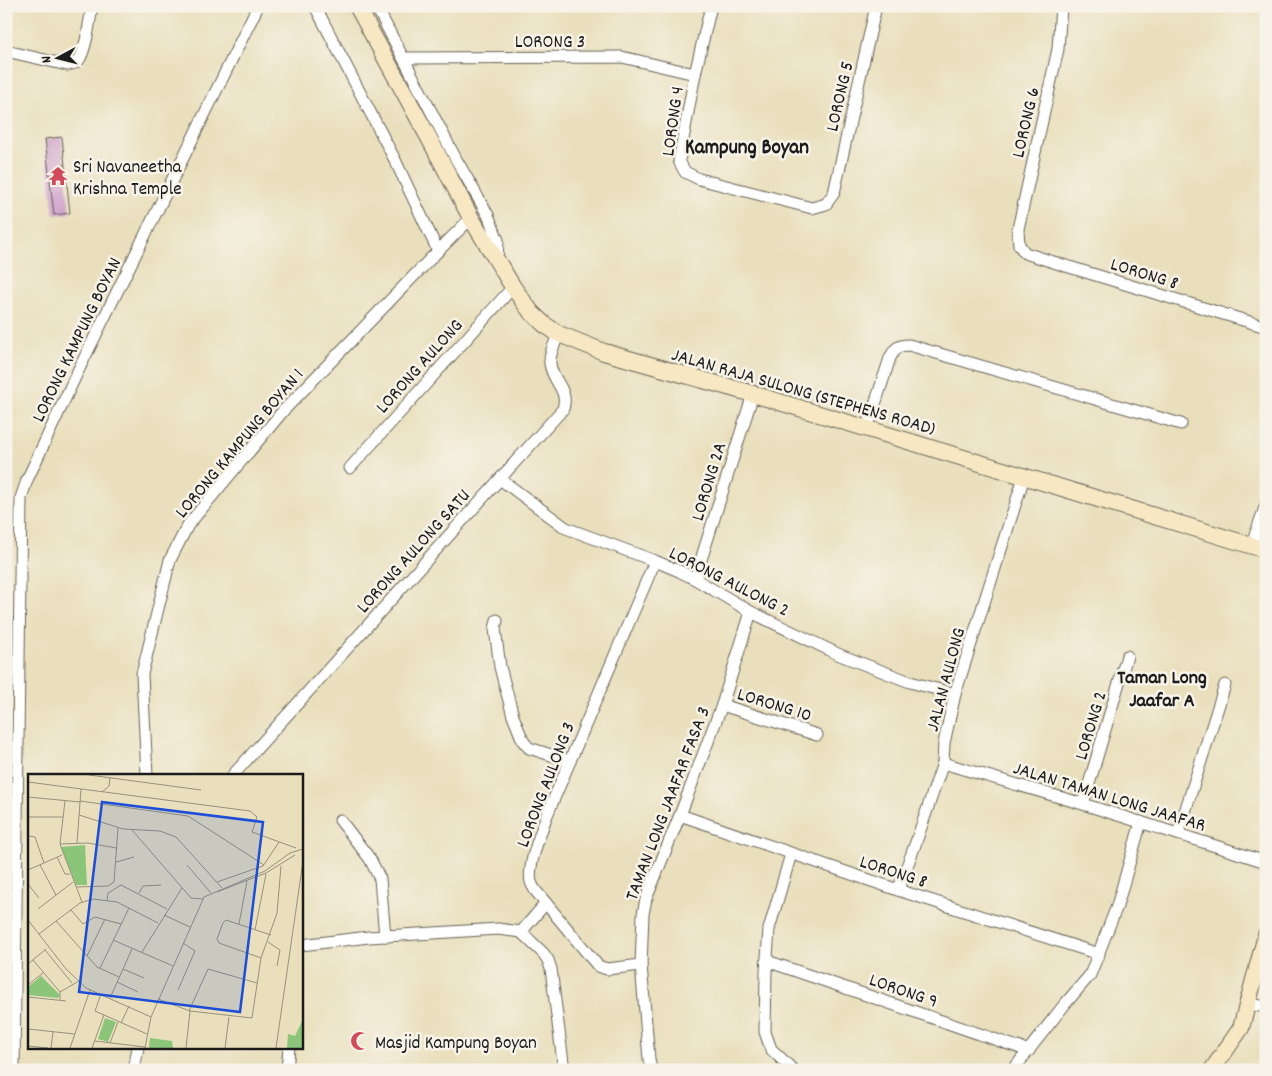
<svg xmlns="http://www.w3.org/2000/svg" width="1272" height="1076" viewBox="0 0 1272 1076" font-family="Dekko,sans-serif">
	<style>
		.building { fill: #c790c5 }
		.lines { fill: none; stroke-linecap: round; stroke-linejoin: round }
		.street-casing { stroke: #646054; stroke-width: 13 }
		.secondary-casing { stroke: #646054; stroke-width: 18 }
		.street { stroke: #fff; stroke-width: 11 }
		.secondary { stroke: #f7e8c3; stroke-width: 16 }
		.labels { text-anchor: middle; stroke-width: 5; stroke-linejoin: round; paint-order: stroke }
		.street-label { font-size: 19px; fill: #1c1c1c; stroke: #f7f3e8 }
		.poi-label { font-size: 19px; fill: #1c1c1c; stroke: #f7f3e8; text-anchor: start }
		.neighbourhood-label { font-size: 20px; font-weight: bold; fill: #1c1c1c; stroke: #f7f3e8 }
		.quarter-label { font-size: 21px; font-weight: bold; fill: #1c1c1c; stroke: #f7f3e8 }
		.inset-road { fill: none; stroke: #97917c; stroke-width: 1 }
		.view { fill: #1d4ed8; fill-opacity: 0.15; stroke: #1d4ed8; stroke-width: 2.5 }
		.inset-edge { fill: none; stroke: #1c1c1c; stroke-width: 2.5 }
	</style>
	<rect width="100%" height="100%" fill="#f7f3e8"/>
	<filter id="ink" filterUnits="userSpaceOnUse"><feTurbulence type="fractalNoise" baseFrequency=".02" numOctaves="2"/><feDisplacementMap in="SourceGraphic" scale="10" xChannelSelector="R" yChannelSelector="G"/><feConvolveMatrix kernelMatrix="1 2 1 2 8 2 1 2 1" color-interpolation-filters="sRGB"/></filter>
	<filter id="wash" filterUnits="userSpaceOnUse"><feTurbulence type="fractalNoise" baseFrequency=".0096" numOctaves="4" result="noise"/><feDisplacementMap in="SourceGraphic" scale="20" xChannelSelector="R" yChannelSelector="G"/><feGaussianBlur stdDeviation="1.12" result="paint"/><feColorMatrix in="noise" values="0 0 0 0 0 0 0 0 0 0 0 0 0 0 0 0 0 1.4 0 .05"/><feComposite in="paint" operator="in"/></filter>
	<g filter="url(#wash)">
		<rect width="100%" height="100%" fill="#e9dfbc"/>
		<g id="blocks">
			<polygon class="building" points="62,137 70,213 54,215 45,139"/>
		</g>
	</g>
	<g filter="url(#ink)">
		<use href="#blocks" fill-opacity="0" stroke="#646054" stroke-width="1"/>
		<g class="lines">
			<g class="street-casing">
				<g id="street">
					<polyline points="315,6 395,160 438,251"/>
					<polyline points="376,6 456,159 488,215 498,240 497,260"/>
					<polyline points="711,6 695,74 679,161 685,172 699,179 812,208 826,204 834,193 876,6"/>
					<polyline points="1061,6 1058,49 1018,229 1019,245 1025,253 1066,266 1266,327"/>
					<path d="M6 51 67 65C72 64 75 64 78 61 86 52 90 19 92 6"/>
					<polyline points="404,58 622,57 695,74"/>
					<path d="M867 429 890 358C895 348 898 345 909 345L1181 424"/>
					<polyline points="350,468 513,287"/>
					<polyline points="500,479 566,528 655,561 679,571 695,579 751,612 840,655 910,682 955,694"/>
					<polyline points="1251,546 1266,505"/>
					<polyline points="695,579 753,394"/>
					<polyline points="497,620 495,629 500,667 513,716 523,741 529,748 570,761"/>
					<polyline points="722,705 817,735"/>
					<polyline points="943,763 1083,804 1266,862"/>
					<polyline points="147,775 142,674 170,560 188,525 283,411 438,251 471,218"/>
					<path d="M233 775 563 409C569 389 553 383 550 364 549 353 555 343 559 334"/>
					<polyline points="1083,804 1127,656"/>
					<polyline points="680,815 898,890 1099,954"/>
					<polyline points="340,820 370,859 380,879 385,936"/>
					<polyline points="1178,834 1225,685"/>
					<polyline points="791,854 769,929 766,971 765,1032 771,1049 793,1070"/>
					<polyline points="898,890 915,845 943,763 944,743 955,694 1024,477"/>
					<polyline points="521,932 546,903"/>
					<polyline points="301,945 369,937 498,929 521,932 543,953 548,960 551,969 564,1070"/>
					<polyline points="767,961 1029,1051"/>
					<path d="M641 965 607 969 598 966 535 890C533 887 532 885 531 882 527 866 541 832 547 815L655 561"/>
					<polyline points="1248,1004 1266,1007"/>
					<polyline points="14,1070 21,498 27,480 77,373 258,6"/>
					<polyline points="134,1070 138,1047"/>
					<polyline points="287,1070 289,1047"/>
					<polyline points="651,1070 649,1059 641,965 643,914 646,899 680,815 722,705 751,612"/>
					<polyline points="1013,1070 1065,1004 1090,975 1117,906 1141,822"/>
				</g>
			</g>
			<g class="secondary-casing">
				<g id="secondary">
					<polyline points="357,6 429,138 471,218 513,287 531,312 545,325 559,334 604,352 753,394 1266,550"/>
					<polyline points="1212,1070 1241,1028 1266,935"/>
				</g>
			</g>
			<use href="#street" class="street"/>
			<use href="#secondary" class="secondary"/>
		</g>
	</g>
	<defs>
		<g id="temple-bare" transform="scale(1.5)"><path d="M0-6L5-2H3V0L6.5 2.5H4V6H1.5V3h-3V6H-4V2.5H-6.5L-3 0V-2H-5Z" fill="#d1495b" stroke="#f7f3e8" stroke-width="2.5" paint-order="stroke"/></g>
		<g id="mosque-bare" transform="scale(1.5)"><path d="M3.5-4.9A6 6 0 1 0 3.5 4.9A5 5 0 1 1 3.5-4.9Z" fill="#d1495b" stroke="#f7f3e8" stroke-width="2.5" paint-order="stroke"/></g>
	</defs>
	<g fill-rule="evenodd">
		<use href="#temple-bare" x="58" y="176"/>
		<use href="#mosque-bare" x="360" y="1041"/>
	</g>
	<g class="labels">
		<g class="street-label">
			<text x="550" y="47">LORONG 3</text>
			<text transform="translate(838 96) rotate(-77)" y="7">LORONG 5</text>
			<text transform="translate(671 121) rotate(-82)" y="7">LORONG 4</text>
			<text transform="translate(1024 122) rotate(-77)" y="7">LORONG 6</text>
			<text transform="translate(1145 272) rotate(17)" y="7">LORONG 8</text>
			<text transform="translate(75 339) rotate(-64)" y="7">LORONG KAMPUNG BOYAN</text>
			<text transform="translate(418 365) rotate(-48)" y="7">LORONG AULONG</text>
			<text transform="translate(804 390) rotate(16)" y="7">JALAN RAJA SULONG (STEPHENS ROAD)</text>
			<text transform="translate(238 442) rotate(-50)" y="7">LORONG KAMPUNG BOYAN 1</text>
			<text transform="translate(707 481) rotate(-73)" y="7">LORONG 2A</text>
			<text transform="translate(412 550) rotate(-48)" y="7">LORONG AULONG SATU</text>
			<text transform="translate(730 580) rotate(27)" y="7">LORONG AULONG 2</text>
			<text transform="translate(944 679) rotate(-75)" y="7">JALAN AULONG</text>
			<text transform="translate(775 703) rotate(17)" y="7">LORONG 10</text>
			<text transform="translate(1089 725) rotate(-73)" y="7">LORONG 2</text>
			<text transform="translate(544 784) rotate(-69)" y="7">LORONG AULONG 3</text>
			<text transform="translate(1110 795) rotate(17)" y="7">JALAN TAMAN LONG JAAFAR</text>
			<text transform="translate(666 803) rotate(-69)" y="7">TAMAN LONG JAAFAR FASA 3</text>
			<text transform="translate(894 870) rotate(18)" y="7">LORONG 8</text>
			<text transform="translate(904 989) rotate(19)" y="7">LORONG 9</text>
		</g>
		<g class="poi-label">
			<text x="73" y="172">Sri Navaneetha<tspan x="73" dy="22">Krishna Temple</tspan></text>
			<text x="375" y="1048">Masjid Kampung Boyan</text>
		</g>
		<g class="neighbourhood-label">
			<text x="1162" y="683">Taman Long<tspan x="1162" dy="23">Jaafar A</tspan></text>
		</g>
		<g class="quarter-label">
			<text x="747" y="153">Kampung Boyan</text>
		</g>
	</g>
	<g transform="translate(28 774)">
		<rect width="275" height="275" fill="#e9dfbc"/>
		<path d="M57 71 59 111H48L33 73ZM13 202 32 221 30 224 0 221V213ZM77 244 88 248 80 268 70 265ZM275 245V274H259L260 260 267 262ZM122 264 144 267 145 274H121Z" fill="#8ac57a"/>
		<path class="inset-road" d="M61 1 173 16M0 8 222 37 229 43 224 58 268 74M74 18 81 12 82 4M0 23 52 28M37 27 32 70 54 128M52 27 160 42 236 91M51 41 95 55 132 57 148 63 194 114M0 43H35M104 56 163 124 175 125M0 62 7 63 16 89M49 69 53 15M32 70 60 69 88 74M29 83 37 100H42M88 88 106 83M12 91 28 121M159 91 183 119M0 96 34 81M189 108 235 92 251 68M0 110 11 124M48 113 80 112 86 108 90 54M189 118 238 99 267 81M111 119 115 112 133 111M79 126 80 119 93 111 139 135M10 135 45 108M43 136 55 150 67 143 93 150M136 141 162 153M0 146 38 195 58 214 123 243M28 147 69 193 91 203M211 150 219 107M227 156 238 100M11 160 52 129 65 125 89 128 130 149M85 166 145 192M240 168 252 176 249 192M17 176 44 209M114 178 154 114M59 182 77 145M233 184 191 169 189 165 195 149 198 146 243 161M5 186 32 218V226M0 190 18 175M72 194 101 134M95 195 116 204M89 208 110 218M0 211 15 199M150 216 167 177 155 169M32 218 51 207M73 220 67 237 119 260M0 223 38 227M82 224 104 175M130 225 162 237 224 244 233 184 249 139 253 92M161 237 180 195 229 209M93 249 101 232M0 255 47 260M67 267 117 273M82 269 90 248M0 272 20 274M23 274 25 258M42 274 62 216M64 274 76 241M117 274 123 243 176 123 237 97 262 79 275 75M158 274 162 237M197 274 201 243M248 274 275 87"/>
		<path class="view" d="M74 28 235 48 212 238 51 218Z"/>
		<rect width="275" height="275" class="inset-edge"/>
	</g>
	<rect width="1272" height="1076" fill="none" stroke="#f7f3e8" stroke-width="25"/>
	<g transform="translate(58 58) rotate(263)" stroke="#f7f3e8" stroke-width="4" paint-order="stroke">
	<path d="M0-4L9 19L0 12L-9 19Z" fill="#1c1c1c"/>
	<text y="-8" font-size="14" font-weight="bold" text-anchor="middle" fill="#1c1c1c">N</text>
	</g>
</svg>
